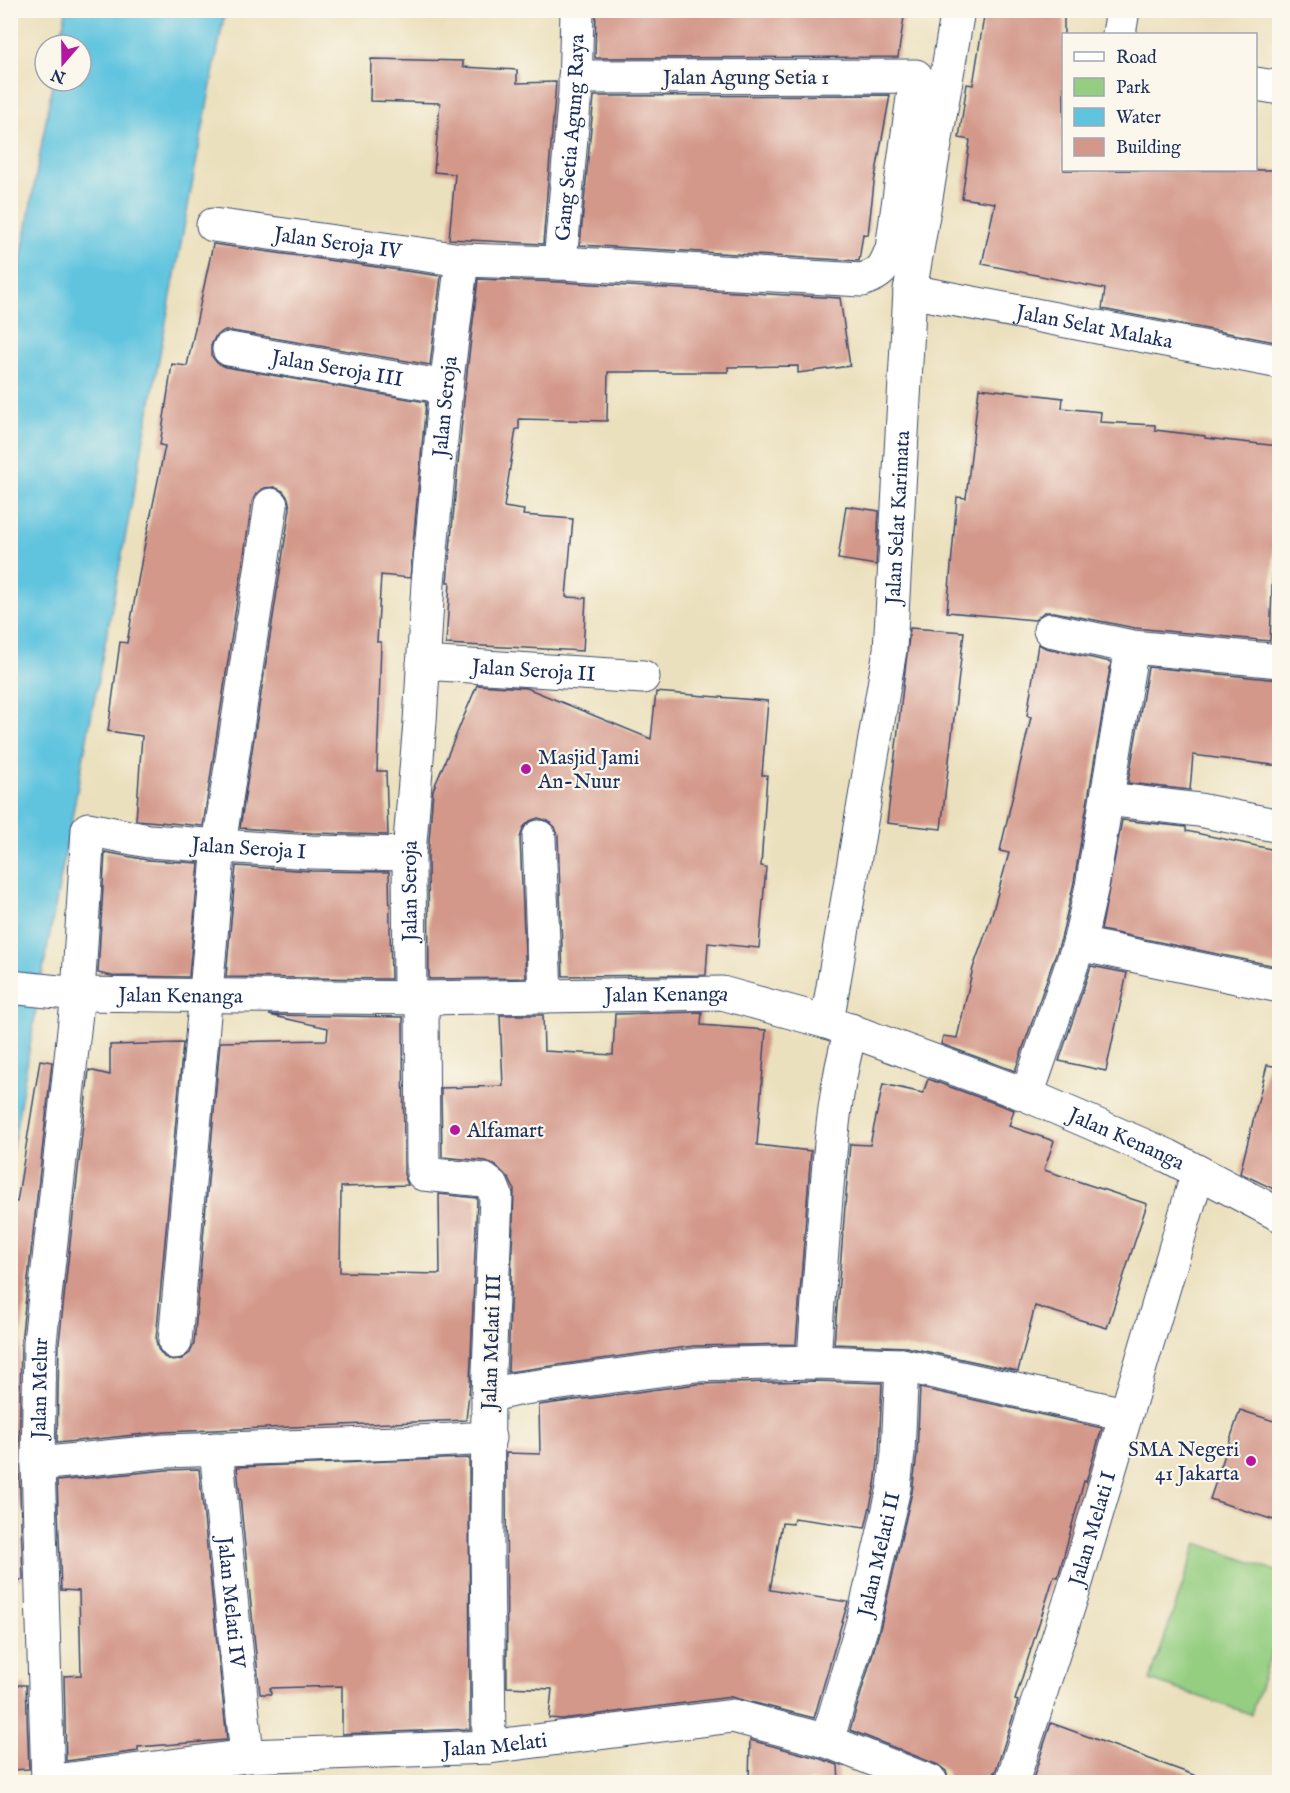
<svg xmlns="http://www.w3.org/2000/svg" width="1290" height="1793" viewBox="0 0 1290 1793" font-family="'IM FELL English',serif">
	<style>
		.green { fill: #95ce81; stroke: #587e70; stroke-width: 1.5 }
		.water { fill: #61c4df; stroke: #3e7a9e; stroke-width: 1.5 }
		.building { fill: #d3988a }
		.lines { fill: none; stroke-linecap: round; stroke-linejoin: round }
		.street-casing { stroke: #3a4a6c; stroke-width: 35 }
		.street { stroke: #fff; stroke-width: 33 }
		.poi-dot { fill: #b5179e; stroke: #fbf7ec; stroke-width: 2 }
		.labels { text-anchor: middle; stroke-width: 4.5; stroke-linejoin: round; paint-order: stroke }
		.street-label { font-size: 21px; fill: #1b2f5e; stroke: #fbf7ec }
		.poi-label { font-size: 21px; fill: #1b2f5e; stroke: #fbf7ec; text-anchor: start }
	</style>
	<rect width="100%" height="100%" fill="#fbf7ec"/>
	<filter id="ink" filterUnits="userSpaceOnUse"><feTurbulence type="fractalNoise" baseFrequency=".0167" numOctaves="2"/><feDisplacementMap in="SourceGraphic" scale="12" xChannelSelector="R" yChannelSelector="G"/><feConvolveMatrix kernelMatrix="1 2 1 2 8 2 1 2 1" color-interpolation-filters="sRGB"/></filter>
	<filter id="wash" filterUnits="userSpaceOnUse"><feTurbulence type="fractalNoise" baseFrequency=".008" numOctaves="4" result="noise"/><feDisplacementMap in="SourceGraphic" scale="24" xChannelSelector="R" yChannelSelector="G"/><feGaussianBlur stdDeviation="1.35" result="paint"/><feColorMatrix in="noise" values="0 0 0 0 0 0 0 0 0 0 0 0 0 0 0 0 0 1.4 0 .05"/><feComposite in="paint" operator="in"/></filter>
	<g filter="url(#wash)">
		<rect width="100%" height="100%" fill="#ebe0bd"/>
		<polygon class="green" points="1197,1543 1279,1572 1279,1630 1251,1714 1150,1680"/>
		<polygon class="water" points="66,11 225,11 40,986 11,1158 11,315 53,81 81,81 81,45 60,45"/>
		<g id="blocks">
			<g class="building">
				<polygon points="596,10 905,10 898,57 595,58"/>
				<polygon points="985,10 1064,10 1064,170 1280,170 1280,343 1102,309 1105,289 982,264 995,203 962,198 970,140 959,138 967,84 973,85"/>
				<polygon points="371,59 463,61 463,67 517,70 517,83 556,82 543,244 449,239 455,174 434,172 440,103 370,101"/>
				<polygon points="890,95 874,183 868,235 863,234 859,261 580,245 594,96"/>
				<polygon points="213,244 441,276 430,365 232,331 223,331 215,337 211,346 211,355 217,363 226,367 426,402 410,578 381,575 377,642 381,642 377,771 386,771 388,835 312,833 240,828 290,508 288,498 283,491 274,487 264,488 256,494 252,502 203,826 136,820 142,736 108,731 120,642 127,643 142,558 165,446 160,445 172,364 187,366"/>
				<polygon points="478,279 559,282 840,298 850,366 798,373 798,366 728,367 728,372 608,372 607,421 519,419 519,429 516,429 504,507 524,510 523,515 573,519 566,597 586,598 583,651 446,644 450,582 447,582 465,389"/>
				<polygon points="979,388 1063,398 1062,408 1101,412 1100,422 1155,425 1155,430 1205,436 1205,438 1280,446 1280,537 1274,537 1270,641 1135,628 1054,612 1044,612 1035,620 947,612 957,497 966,498"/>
				<polygon points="846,506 879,511 876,565 838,559"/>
				<polygon points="910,628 964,632 941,829 887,823"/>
				<polygon points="1038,644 1046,648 1111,662 1074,882 1061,939 1015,1071 941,1044 943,1036 957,1038 973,968 990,921 1009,853 1000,851 1031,717 1027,716"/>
				<polygon points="1148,667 1280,680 1280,766 1193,755 1190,790 1128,783"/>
				<polygon points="477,685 527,688 651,739 656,692 768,701 762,775 767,775 761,866 766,867 759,948 708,943 706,975 563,976 558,836 555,827 548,821 538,818 530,821 523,828 520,838 526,978 429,979 428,855 433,790"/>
				<polygon points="1122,820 1186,827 1186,831 1280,851 1280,967 1101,930"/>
				<polygon points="105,852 147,860 199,863 189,977 112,976 98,973"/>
				<polygon points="236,866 311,871 389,872 391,979 226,977"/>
				<polygon points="1091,966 1127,973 1106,1071 1059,1061"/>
				<polygon points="702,1012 701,1025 766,1030 757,1145 811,1151 796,1344 694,1346 508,1372 514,1189 509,1179 495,1165 486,1161 442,1157 441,1088 503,1086 500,1015 543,1015 544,1051 613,1055 615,1014"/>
				<polygon points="269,1015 403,1017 404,1174 408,1185 341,1187 340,1272 440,1274 439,1194 477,1198 470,1384 466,1420 164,1432 57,1443 59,1343 89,1070 110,1075 110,1045 183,1043 156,1340 158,1349 164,1357 173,1361 182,1359 190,1353 194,1344 220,1042 327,1040 328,1028"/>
				<polygon points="40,1060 52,1062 21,1342 19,1464 23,1580 10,1580 10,1201 17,1202"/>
				<polygon points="1267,1065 1280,1067 1280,1192 1240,1173"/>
				<polygon points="928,1079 1014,1110 1009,1126 1054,1141 1044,1170 1147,1204 1107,1328 1035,1306 1018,1371 906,1347 834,1344 850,1144 870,1145 883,1084 923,1093"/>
				<polygon points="814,1381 882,1383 879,1452 875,1485 865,1528 794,1518 793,1524 782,1523 770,1590 848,1602 814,1718 731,1697 562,1719 549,1718 552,1689 507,1687 506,1453 540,1454 539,1405 697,1384"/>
				<polygon points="920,1388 1102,1428 1086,1482 1084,1481 1058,1577 1054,1576 1015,1700 1018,1701 995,1773 994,1772 990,1782 949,1782 946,1771 938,1765 850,1730 880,1629 912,1492 917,1454"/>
				<polygon points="1240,1410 1280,1423 1280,1522 1210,1499"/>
				<polygon points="469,1458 470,1729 342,1734 342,1686 270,1688 271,1694 260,1694 237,1467"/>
				<polygon points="199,1469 227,1740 138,1747 138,1751 66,1761 64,1676 81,1675 79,1591 61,1590 57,1481 166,1470"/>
				<polygon points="10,1685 26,1685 29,1769 10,1770"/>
				<polygon points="1051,1723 1202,1778 1201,1782 1032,1782"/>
				<polygon points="750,1740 821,1759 838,1765 839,1782 749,1782"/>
			</g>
		</g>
	</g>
	<g filter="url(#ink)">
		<use href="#blocks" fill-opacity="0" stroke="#3a4a6c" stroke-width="1.5"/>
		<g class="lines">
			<g class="street-casing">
				<g id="street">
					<polyline points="1119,34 1123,10"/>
					<polyline points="1256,84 1280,88"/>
					<path id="s1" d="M213 225 462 260"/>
					<path id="s2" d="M560 263 575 92 577 10"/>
					<path id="s3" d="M910 291 1280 362"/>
					<path id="s4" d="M229 349 446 387"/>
					<polyline points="1050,630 1132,647 1280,661"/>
					<path id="s5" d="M423 663 643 677"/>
					<polyline points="1107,799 1199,810 1280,826"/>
					<polyline points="539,837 545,996"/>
					<polyline points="1079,944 1280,986"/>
					<path id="s6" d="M10 987 78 994 422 998 722 993 827 1022 1027 1095 1168 1156 1280 1215"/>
					<path id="s7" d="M410 997 409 854 420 722 428 583 446 387 462 260 560 263 862 280C883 273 884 268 892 249L916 76 575 77"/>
					<polyline points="422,998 423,1174 484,1180 492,1186 496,1196 488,1396 487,1541 489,1747"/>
					<path id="s8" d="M827 1022 890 650 910 291 958 10"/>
					<polyline points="1027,1095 1079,944 1092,886 1132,647"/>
					<polyline points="175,1342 219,845 271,505"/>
					<path d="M814 1362C817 1307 822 1253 826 1198 831 1141 835 1085 851 1030"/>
					<polyline points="488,1396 517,1389 696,1365 814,1362 902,1365 1125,1414"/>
					<path id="s9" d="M216 1449 247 1756"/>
					<polyline points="38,1464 165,1451 398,1443 489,1438"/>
					<path id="s10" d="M827 1741 862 1625 894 1488 898 1453 902 1365"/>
					<path id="s11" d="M47 1782 247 1756 489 1747 733 1716 827 1741 931 1782"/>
					<path id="s12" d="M48 1782 38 1464 40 1342 78 994 88 829 148 841 311 852 409 854"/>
					<path id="s13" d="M1012 1782 1075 1586 1198 1172"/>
				</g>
			</g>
			<use href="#street" class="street"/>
		</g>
	</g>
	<g class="poi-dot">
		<circle cx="526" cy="769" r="6"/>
		<circle cx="455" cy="1130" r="6"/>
		<circle cx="1251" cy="1461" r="6"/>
	</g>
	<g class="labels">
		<g class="street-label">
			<text x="746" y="84">Jalan Agung Setia 1</text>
			<text dy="7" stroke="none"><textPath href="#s2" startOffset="126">Gang Setia Agung Raya</textPath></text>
			<text dy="7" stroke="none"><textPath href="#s1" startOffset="126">Jalan Seroja IV</textPath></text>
			<text dy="7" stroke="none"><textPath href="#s3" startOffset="188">Jalan Selat Malaka</textPath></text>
			<text dy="7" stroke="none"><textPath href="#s4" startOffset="110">Jalan Seroja III</textPath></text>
			<text dy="7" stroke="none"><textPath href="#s7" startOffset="592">Jalan Seroja</textPath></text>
			<text dy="7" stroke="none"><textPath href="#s8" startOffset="510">Jalan Selat Karimata</textPath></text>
			<text dy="7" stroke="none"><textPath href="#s5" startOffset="111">Jalan Seroja II</textPath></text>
			<text dy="7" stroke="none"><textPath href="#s12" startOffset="1118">Jalan Seroja I</textPath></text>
			<text dy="7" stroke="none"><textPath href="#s7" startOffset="106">Jalan Seroja</textPath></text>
			<text dy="7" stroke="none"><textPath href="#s6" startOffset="171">Jalan Kenanga</textPath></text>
			<text dy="7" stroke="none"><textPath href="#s6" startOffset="657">Jalan Kenanga</textPath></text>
			<text dy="7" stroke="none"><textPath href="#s6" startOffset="1143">Jalan Kenanga</textPath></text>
			<text transform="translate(491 1342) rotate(-88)" y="7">Jalan Melati III</text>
			<text dy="7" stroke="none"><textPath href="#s12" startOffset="394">Jalan Melur</textPath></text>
			<text dy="7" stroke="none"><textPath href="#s13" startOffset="266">Jalan Melati I</textPath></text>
			<text dy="7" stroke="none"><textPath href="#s10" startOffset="194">Jalan Melati II</textPath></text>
			<text dy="7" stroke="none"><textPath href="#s9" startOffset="154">Jalan Melati IV</textPath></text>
			<text dy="7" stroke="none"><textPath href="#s11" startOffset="450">Jalan Melati</textPath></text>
		</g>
		<g class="poi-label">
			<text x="538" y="764">Masjid Jami<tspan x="538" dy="24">An-Nuur</tspan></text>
			<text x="467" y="1137">Alfamart</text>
			<text x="1239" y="1456" text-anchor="end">SMA Negeri<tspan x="1239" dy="24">41 Jakarta</tspan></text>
		</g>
	</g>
	<rect width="1290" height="1793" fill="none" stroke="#fbf7ec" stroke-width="36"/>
	<rect x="1062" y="33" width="195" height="138" fill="#fbf7ec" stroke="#a1a7b3" stroke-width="1.5"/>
	<rect x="1074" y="52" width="30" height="9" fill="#ffffff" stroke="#a1a7b3" stroke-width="1.5"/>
	<text x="1116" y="63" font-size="18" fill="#1b2f5e">Road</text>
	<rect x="1074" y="78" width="30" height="18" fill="#95ce81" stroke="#a1a7b3" stroke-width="1.5"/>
	<text x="1116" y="93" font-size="18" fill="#1b2f5e">Park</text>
	<rect x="1074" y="108" width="30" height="18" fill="#61c4df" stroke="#a1a7b3" stroke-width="1.5"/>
	<text x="1116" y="123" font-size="18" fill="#1b2f5e">Water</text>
	<rect x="1074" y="138" width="30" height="18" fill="#d3988a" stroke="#a1a7b3" stroke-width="1.5"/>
	<text x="1116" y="153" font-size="18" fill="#1b2f5e">Building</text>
	<g transform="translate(63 63) rotate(200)"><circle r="28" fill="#fbf7ec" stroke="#a1a7b3" stroke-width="1.5"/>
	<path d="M0-4.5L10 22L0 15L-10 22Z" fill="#b5179e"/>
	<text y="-9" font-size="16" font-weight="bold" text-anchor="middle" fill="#1b2f5e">N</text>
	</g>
</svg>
